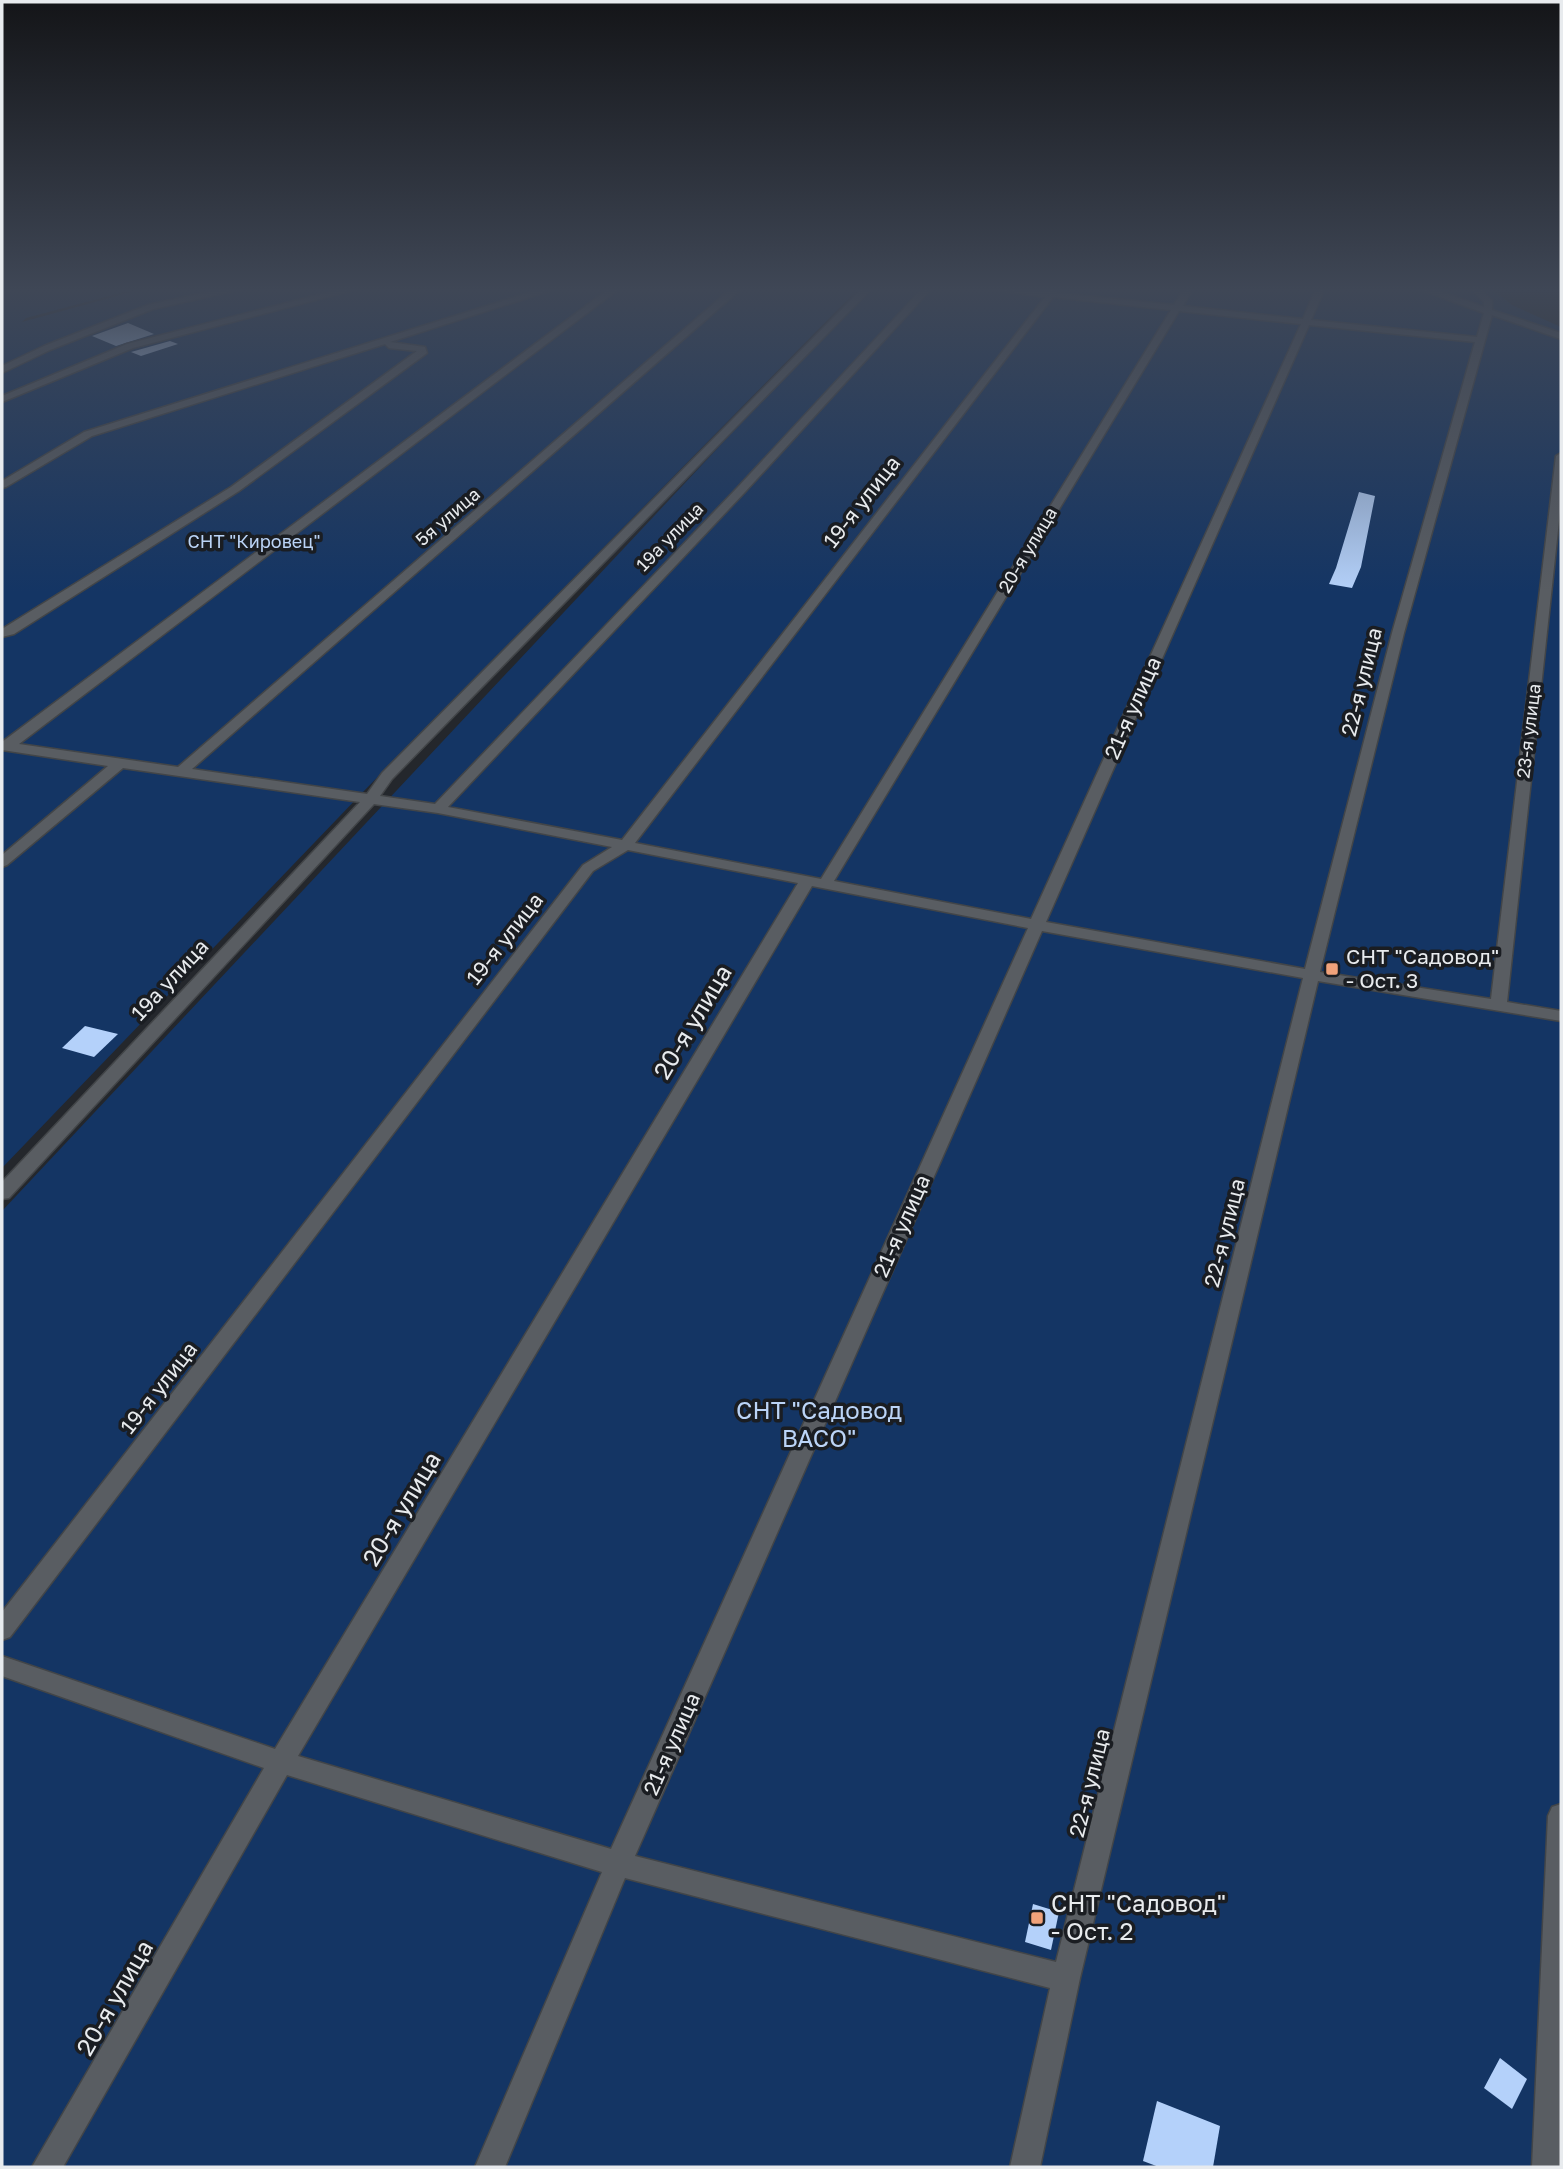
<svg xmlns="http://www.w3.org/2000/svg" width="1563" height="2169" viewBox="0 0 1563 2169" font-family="'Golos Text',sans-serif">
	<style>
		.green { fill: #143564 }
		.building { fill: #b4d1fa }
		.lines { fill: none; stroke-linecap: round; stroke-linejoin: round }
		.minor-casing { stroke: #424548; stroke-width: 3 }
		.minor { fill: #595d62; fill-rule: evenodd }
		.poi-dot { fill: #f0a27a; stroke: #1a1d22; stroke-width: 2.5 }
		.labels { text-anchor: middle; stroke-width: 7; stroke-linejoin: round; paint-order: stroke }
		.far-street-label { font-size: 18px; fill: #e8ebee; stroke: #1a1d22 }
		.far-park-label { font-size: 18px; fill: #bbd4f7; stroke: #1a1d22 }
		.street-label { font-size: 21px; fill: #e8ebee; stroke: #1a1d22 }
		.poi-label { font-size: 21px; fill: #e8ebee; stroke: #1a1d22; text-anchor: start }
		.near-street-label { font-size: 24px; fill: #e8ebee; stroke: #1a1d22 }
		.near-park-label { font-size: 24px; fill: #bbd4f7; stroke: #1a1d22 }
		.near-poi-label { font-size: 24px; fill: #e8ebee; stroke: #1a1d22; text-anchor: start }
	</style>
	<rect width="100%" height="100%" fill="#24272c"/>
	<g class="green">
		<polygon points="2,288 139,288 26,318 22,322 146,288 859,288 362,793 2,1168"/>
		<polygon points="868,288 1490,288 1512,305 1561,327 1561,2167 2,2167 2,1211"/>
	</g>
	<g class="building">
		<polygon points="128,323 154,334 116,346 92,336"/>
		<polygon points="170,341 178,344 141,356 131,352"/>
		<polygon points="1359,492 1375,496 1361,567 1352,588 1329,584 1336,568"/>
		<polygon points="85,1026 118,1034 94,1057 62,1048"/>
		<polygon points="1033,1904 1059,1912 1051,1950 1025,1942"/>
		<polygon points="1500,2058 1527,2079 1512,2109 1484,2088"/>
		<polygon points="1157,2101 1220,2126 1213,2167 1159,2167 1143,2161"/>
	</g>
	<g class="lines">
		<g class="minor-casing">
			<g id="minor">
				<polygon points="227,288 246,288 153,309 50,350 2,373 2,366 44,346 148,305"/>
				<polygon points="345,288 361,288 133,348 2,402 2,396 127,344"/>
				<polygon points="544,288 558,288 390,342 425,347 427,353 239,491 14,634 2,637 2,629 231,487 417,351 389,348 385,344 92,436 6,487 2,488 2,481 84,432"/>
				<path d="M610 288H620L19 744 178 767 732 288H742L192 769 367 794 382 773 863 288H872L392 779 380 796 435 804 737 488 923 288H932L745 492 448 807 622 840 1045 297 985 288 1049 292 1051 288H1060L1057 293 1174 305 1184 288H1193L1183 306 1303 319 1316 288H1325L1311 320 1477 337 1484 313 1416 288H1430L1484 307V302L1470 288H1480L1492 301V310L1561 333V339L1492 315 1404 633 1320 972 1491 999 1556 456 1561 453V502L1507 1002 1561 1011V1021L1318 981 1080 1978 1040 2167H1010L1050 1988 625 1878 505 2167H475L602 1872 287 1775 63 2167H32L264 1768 2 1676V1656L275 1749 798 883 628 850 593 871 10 1637 2 1640V1612L583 865 612 847 438 813 374 804 9 1198 2 1199V1182L360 802 123 768 7 865 2 867V855L108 766 2 750V742ZM1053 297 1171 310 821 879 635 843ZM1179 311 1301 324 1031 919 834 881ZM1309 325 1475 342 1392 633 1305 969 1046 922ZM812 886 1028 928 611 1849 298 1756ZM1042 931 1303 978 1056 1962 635 1856Z"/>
				<polygon points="1561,1804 1561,2167 1532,2167 1548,1816 1552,1807"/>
			</g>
		</g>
		<use href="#minor" class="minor"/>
	</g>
	<linearGradient id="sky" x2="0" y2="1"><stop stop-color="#141518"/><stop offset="0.49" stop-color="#3f4756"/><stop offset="1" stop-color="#3f4756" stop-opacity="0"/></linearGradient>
	<rect width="1563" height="592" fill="url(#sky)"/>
	<g class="poi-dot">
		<rect x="1325" y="962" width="14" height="14" rx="3.5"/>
		<rect x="1030" y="1911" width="14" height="14" rx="3.5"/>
	</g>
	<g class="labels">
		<g class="far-street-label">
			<text transform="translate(448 517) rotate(-41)" y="6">5я улица</text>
			<text transform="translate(670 537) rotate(-46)" y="6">19а улица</text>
			<text transform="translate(1028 550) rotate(-59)" y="6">20-я улица</text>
			<text transform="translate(1529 731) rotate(-83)" y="6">23-я улица</text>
		</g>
		<g class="far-park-label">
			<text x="254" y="548">СНТ "Кировец"</text>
		</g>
		<g class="street-label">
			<text transform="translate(862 502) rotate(-52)" y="7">19-я улица</text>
			<text transform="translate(1362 682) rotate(-76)" y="7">22-я улица</text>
			<text transform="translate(1133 708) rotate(-66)" y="7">21-я улица</text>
			<text transform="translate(505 939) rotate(-52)" y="7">19-я улица</text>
			<text transform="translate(170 980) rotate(-47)" y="7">19а улица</text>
			<text transform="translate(902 1226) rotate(-66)" y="7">21-я улица</text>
			<text transform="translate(1225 1233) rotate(-76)" y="7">22-я улица</text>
			<text transform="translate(159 1388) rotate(-52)" y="7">19-я улица</text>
			<text transform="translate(672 1744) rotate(-66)" y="7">21-я улица</text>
			<text transform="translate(1090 1783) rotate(-76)" y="7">22-я улица</text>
		</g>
		<g class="poi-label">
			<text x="1346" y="964">СНТ "Садовод"<tspan x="1346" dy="24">- Ост. 3</tspan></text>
		</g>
		<g class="near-street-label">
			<text transform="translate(693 1022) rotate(-59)" y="8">20-я улица</text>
			<text transform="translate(402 1509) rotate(-59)" y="8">20-я улица</text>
			<text transform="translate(115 1998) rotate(-60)" y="8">20-я улица</text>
		</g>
		<g class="near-park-label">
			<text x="819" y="1419">СНТ "Садовод<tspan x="819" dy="28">ВАСО"</tspan></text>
		</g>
		<g class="near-poi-label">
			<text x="1051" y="1912">СНТ "Садовод"<tspan x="1051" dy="28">- Ост. 2</tspan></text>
		</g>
	</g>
	<rect width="1563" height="2169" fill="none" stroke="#e8ebee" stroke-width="7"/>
</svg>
